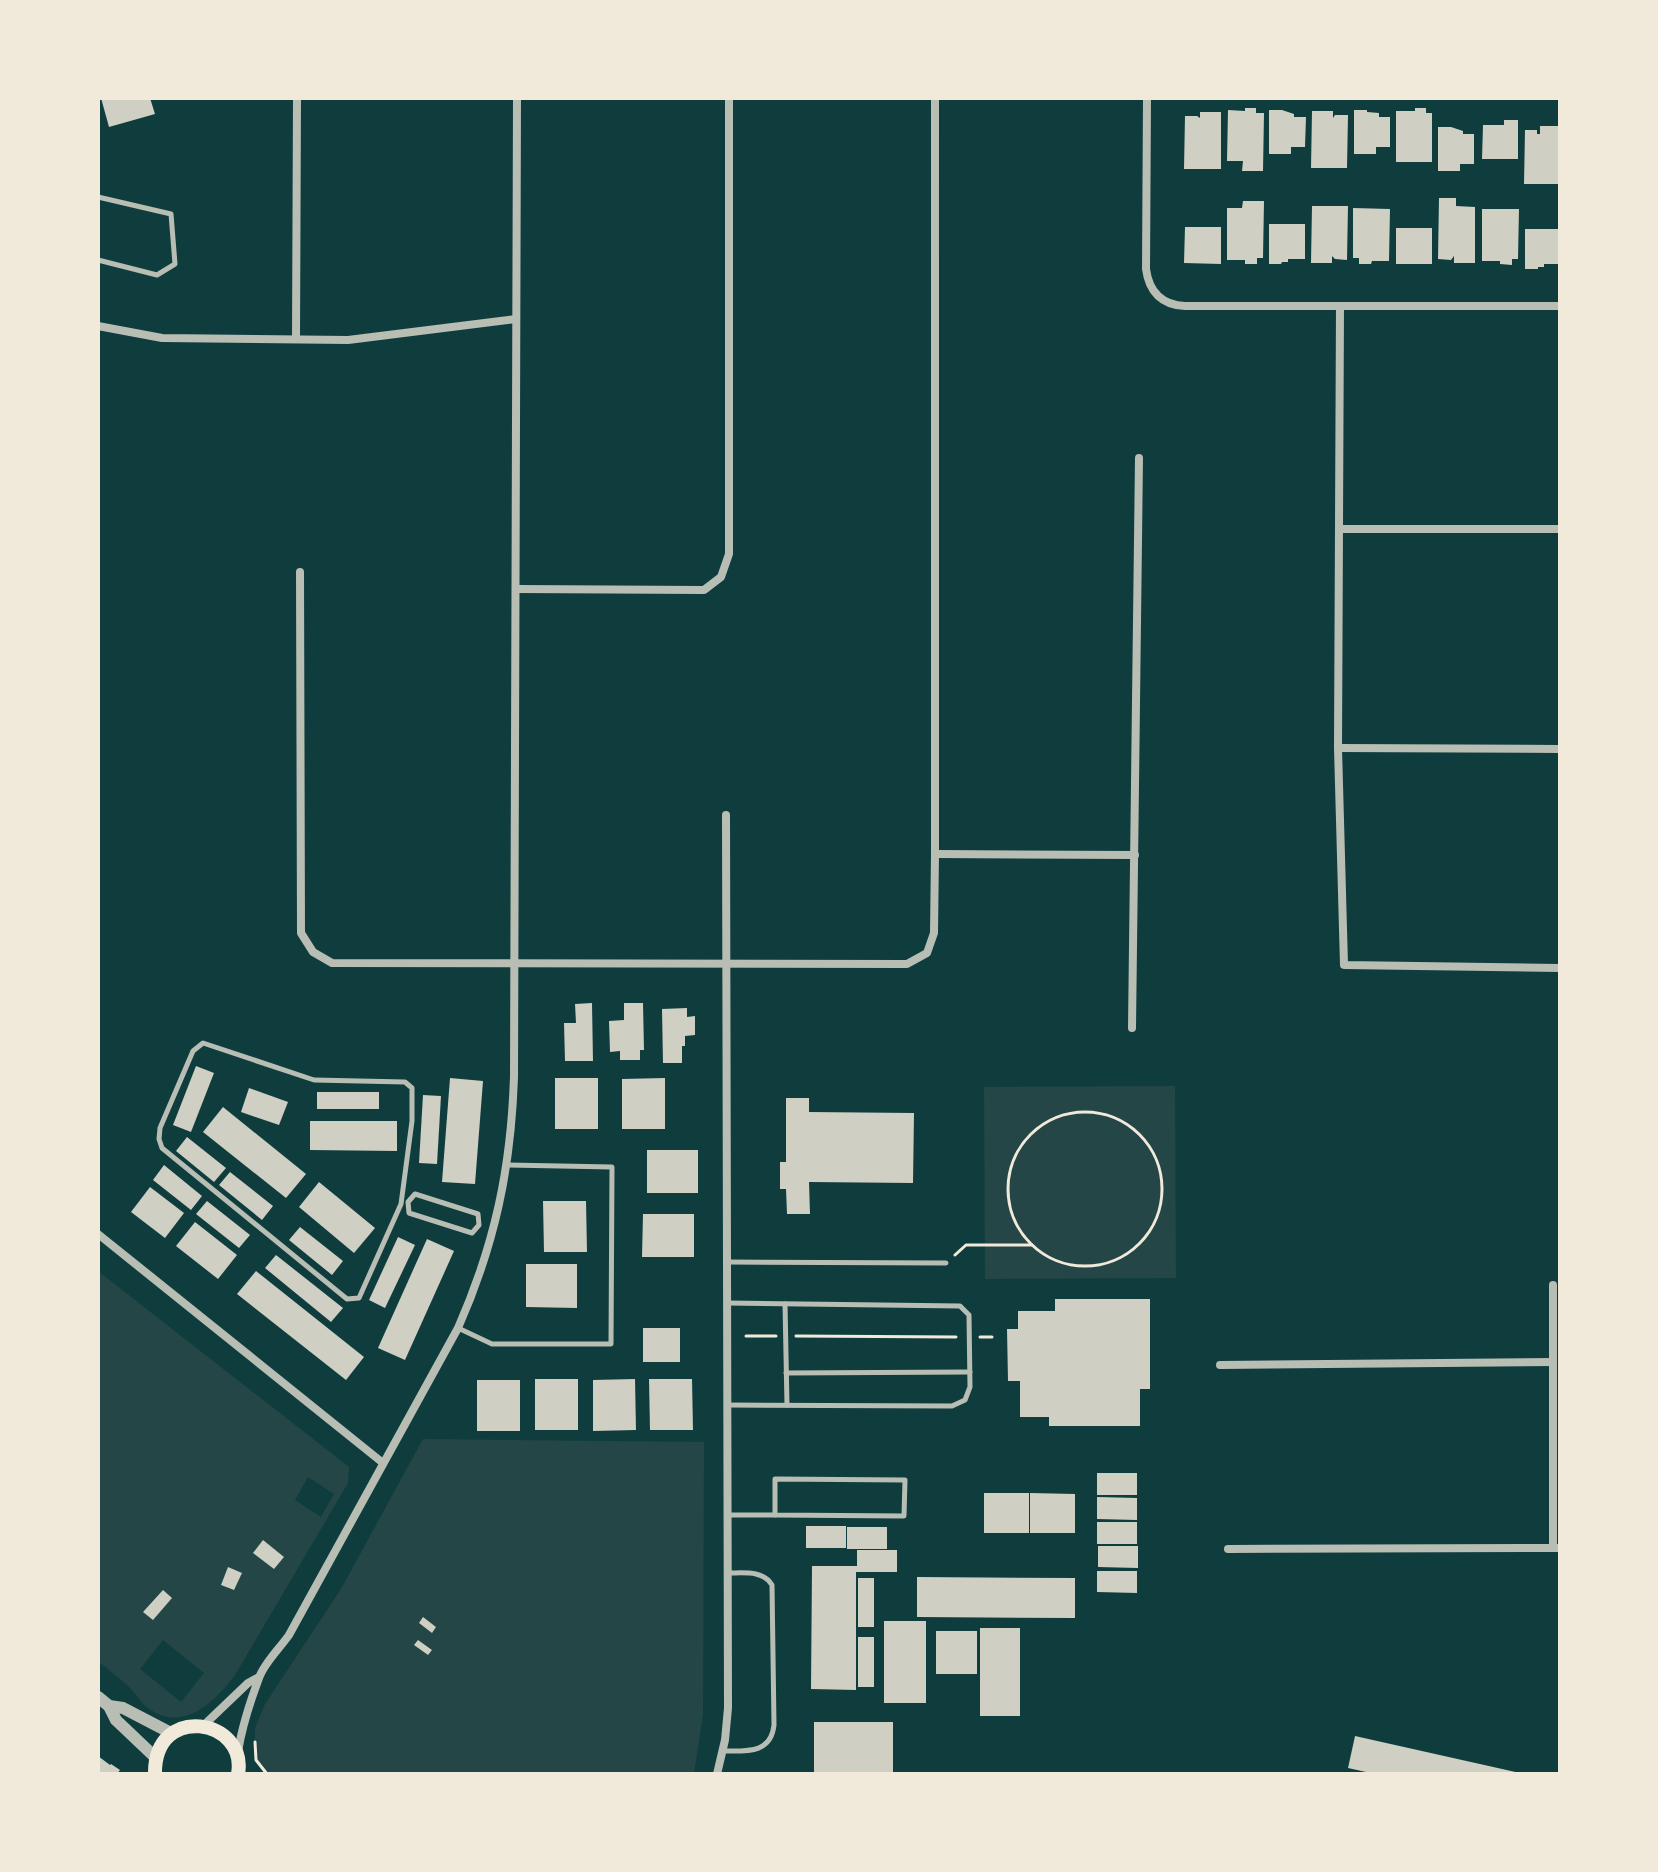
<svg xmlns="http://www.w3.org/2000/svg" width="1658" height="1872" viewBox="0 0 1658 1872" font-family="'Archivo Narrow',sans-serif">
	<style>
		.green { fill: #244646; fill-rule: evenodd }
		.building { fill: #cfcfc3 }
		.lines { fill: none; stroke-linecap: round; stroke-linejoin: round }
		.path { stroke: #f1e9da; stroke-width: 3 }
		.service { stroke: #b8beb3; stroke-width: 5 }
		.minor { stroke: #b8beb3; stroke-width: 8 }
		.tertiary { stroke: #b8beb3; stroke-width: 12 }
		.secondary { stroke: #f1e9da; stroke-width: 14 }
	</style>
	<rect width="100%" height="100%" fill="#0f3d3e"/>
	<g class="green">
		<polygon points="1175,1086 1176,1278 985,1279 984,1087"/>
		<path d="M98 1271 349 1467 348 1483 235 1675C215 1702 182 1734 148 1708 141 1703 137 1695 131 1689 121 1679 109 1670 98 1661ZM308 1477 334 1494 321 1517 295 1500ZM163 1640 204 1673 181 1702 140 1669Z"/>
		<polygon points="423,1439 704,1442 703,1715 694,1774 267,1774 256,1760 255,1744 255,1728 265,1704 341,1589"/>
	</g>
	<g class="building">
		<polygon points="101,98 150,98 155,114 109,127"/>
		<polygon points="1245,108 1256,108 1256,113 1264,113 1263,171 1242,171 1243,161 1227,161 1228,110 1245,111"/>
		<polygon points="1415,108 1426,108 1426,113 1432,113 1432,162 1396,162 1396,111 1415,111"/>
		<polygon points="1269,110 1282,110 1294,114 1294,117 1306,117 1305,147 1291,147 1291,154 1269,154"/>
		<polygon points="1354,110 1367,110 1367,112 1379,113 1379,117 1390,117 1390,147 1376,147 1376,154 1354,154"/>
		<polygon points="1312,111 1333,111 1333,118 1335,115 1348,115 1347,168 1311,168"/>
		<polygon points="1200,112 1221,112 1221,169 1184,169 1185,116 1197,116 1200,118"/>
		<polygon points="1504,120 1518,120 1518,159 1482,159 1483,125 1504,125"/>
		<polygon points="1540,126 1560,126 1560,184 1524,184 1525,130 1537,130 1537,134 1540,134"/>
		<polygon points="1438,127 1451,127 1463,131 1463,134 1474,134 1474,164 1460,164 1460,171 1438,171"/>
		<polygon points="1439,198 1456,198 1456,206 1475,207 1475,263 1454,263 1454,256 1451,260 1438,259"/>
		<polygon points="1243,201 1264,201 1263,258 1257,258 1257,264 1245,264 1245,260 1227,260 1227,208 1242,208"/>
		<polygon points="1312,206 1348,206 1347,260 1335,259 1332,256 1332,263 1311,263"/>
		<polygon points="1353,208 1390,209 1389,261 1372,261 1371,264 1359,264 1359,258 1353,258"/>
		<polygon points="1482,209 1519,209 1518,259 1512,259 1512,265 1500,264 1500,261 1482,261"/>
		<polygon points="1269,224 1305,224 1305,259 1288,259 1288,262 1282,262 1281,264 1269,264"/>
		<polygon points="1185,227 1221,227 1221,264 1184,263"/>
		<rect x="1396" y="228" width="36" height="36"/>
		<polygon points="1525,229 1560,229 1560,264 1544,264 1544,267 1538,267 1538,269 1525,269"/>
		<polygon points="592,1003 593,1061 565,1061 564,1023 576,1023 575,1004"/>
		<polygon points="624,1003 643,1003 644,1050 640,1050 640,1060 620,1060 620,1051 610,1052 609,1021 624,1020"/>
		<polygon points="687,1008 687,1017 695,1016 695,1035 685,1036 685,1046 682,1046 682,1063 663,1063 662,1009"/>
		<polygon points="196,1066 214,1073 191,1132 173,1125"/>
		<polygon points="450,1078 483,1081 475,1184 442,1182"/>
		<rect x="555" y="1078" width="43" height="51"/>
		<polygon points="665,1078 665,1129 622,1129 622,1079"/>
		<polygon points="249,1088 288,1102 279,1125 241,1112"/>
		<rect x="317" y="1092" width="62" height="17"/>
		<polygon points="423,1095 441,1096 437,1164 419,1163"/>
		<polygon points="786,1098 809,1098 809,1112 914,1113 913,1183 809,1182 810,1214 787,1214 786,1189 780,1189 780,1162 786,1162"/>
		<polygon points="223,1107 306,1174 286,1198 203,1132"/>
		<polygon points="310,1121 397,1121 397,1151 310,1150"/>
		<polygon points="187,1137 226,1168 214,1182 176,1151"/>
		<rect x="647" y="1150" width="51" height="43"/>
		<polygon points="164,1165 202,1196 191,1210 153,1180"/>
		<polygon points="230,1172 273,1206 262,1220 219,1185"/>
		<polygon points="319,1182 375,1228 354,1253 299,1207"/>
		<polygon points="150,1187 184,1213 165,1238 131,1212"/>
		<polygon points="207,1201 250,1235 239,1248 196,1214"/>
		<polygon points="543,1201 586,1201 587,1252 544,1252"/>
		<polygon points="643,1214 694,1214 694,1257 642,1257"/>
		<polygon points="195,1222 237,1255 218,1279 176,1246"/>
		<polygon points="300,1227 343,1261 332,1275 289,1240"/>
		<polygon points="398,1237 415,1245 385,1308 369,1300"/>
		<polygon points="427,1239 454,1251 405,1360 378,1348"/>
		<polygon points="276,1255 343,1308 331,1322 265,1268"/>
		<polygon points="526,1264 577,1264 577,1308 526,1307"/>
		<polygon points="256,1271 364,1357 346,1380 237,1294"/>
		<polygon points="1055,1299 1150,1299 1150,1389 1140,1389 1140,1426 1049,1426 1049,1417 1020,1417 1020,1381 1008,1381 1007,1329 1018,1329 1018,1311 1055,1311"/>
		<rect x="643" y="1328" width="37" height="34"/>
		<rect x="535" y="1379" width="43" height="51"/>
		<polygon points="635,1379 636,1430 593,1431 593,1380"/>
		<polygon points="649,1379 692,1379 693,1430 650,1430"/>
		<rect x="477" y="1380" width="43" height="51"/>
		<rect x="1097" y="1473" width="40" height="22"/>
		<rect x="984" y="1493" width="45" height="40"/>
		<polygon points="1030,1493 1075,1494 1075,1533 1030,1533"/>
		<polygon points="1097,1497 1137,1498 1137,1520 1097,1519"/>
		<rect x="1097" y="1522" width="40" height="22"/>
		<rect x="806" y="1526" width="40" height="22"/>
		<rect x="847" y="1527" width="40" height="22"/>
		<polygon points="263,1540 284,1557 274,1569 253,1553"/>
		<polygon points="1098,1546 1138,1546 1138,1568 1098,1567"/>
		<polygon points="857,1550 897,1550 897,1572 856,1572 856,1690 811,1689 812,1566 857,1566"/>
		<polygon points="228,1567 242,1573 234,1590 221,1585"/>
		<polygon points="1097,1571 1137,1571 1137,1593 1097,1592"/>
		<polygon points="917,1577 1075,1578 1075,1618 917,1617"/>
		<rect x="858" y="1578" width="16" height="49"/>
		<polygon points="163,1590 172,1598 153,1620 143,1612"/>
		<polygon points="423,1617 436,1627 432,1633 419,1623"/>
		<rect x="884" y="1621" width="42" height="82"/>
		<rect x="980" y="1628" width="40" height="88"/>
		<rect x="936" y="1631" width="41" height="43"/>
		<rect x="858" y="1637" width="16" height="50"/>
		<polygon points="418,1640 432,1650 428,1655 414,1645"/>
		<rect x="814" y="1722" width="79" height="52"/>
		<polygon points="1355,1736 1520,1773 1520,1774 1375,1774 1348,1768"/>
		<polygon points="98,1756 110,1765 111,1764 120,1770 117,1774 98,1774"/>
	</g>
	<g class="lines">
		<g class="path">
			<circle cx="1085" cy="1189" r="77"/>
			<polyline points="955,1255 966,1245 1032,1245"/>
			<polyline points="746,1336 776,1336"/>
			<polyline points="796,1336 956,1337"/>
			<polyline points="980,1337 992,1337"/>
			<polyline points="255,1742 256,1760 267,1774"/>
		</g>
		<g class="service">
			<polyline points="98,197 171,214 175,264 157,275 98,260"/>
			<polygon points="203,1043 314,1080 405,1082 412,1088 412,1121 401,1204 359,1298 347,1299 162,1148 159,1139 160,1128 193,1051"/>
			<polygon points="415,1194 478,1214 479,1225 472,1233 409,1213 408,1202"/>
			<polyline points="727,1262 946,1263"/>
			<polyline points="727,1303 960,1306 969,1315 970,1387 965,1400 952,1406 728,1405"/>
			<polyline points="785,1304 787,1405"/>
			<polyline points="458,1328 492,1344 611,1344 612,1167 507,1165"/>
			<polyline points="786,1373 970,1372"/>
			<polygon points="775,1479 905,1480 904,1516 775,1515"/>
			<polyline points="728,1515 775,1515"/>
			<path d="M724 1751C746 1751 771 1754 774 1725L772 1585C763 1570 744 1573 728 1573"/>
		</g>
		<g class="minor">
			<path d="M1147 98 1146 269C1149 292 1162 305 1185 306H1560"/>
			<polyline points="1340,306 1338,748 1344,965 1560,968"/>
			<polyline points="98,326 162,338 348,340 516,319"/>
			<polyline points="296,339 297,98"/>
			<polyline points="1340,529 1560,529"/>
			<polyline points="300,572 301,933 313,952 332,963 907,964 927,953 934,933 935,854 935,98"/>
			<polyline points="516,589 704,590 721,577 729,554 729,98"/>
			<polyline points="1338,748 1560,749"/>
			<polyline points="935,854 1135,855"/>
			<polyline points="1132,1028 1139,458"/>
			<polyline points="98,1234 383,1463"/>
			<polyline points="1553,1285 1553,1548"/>
			<polyline points="1220,1365 1553,1362"/>
			<polyline points="1228,1549 1560,1548"/>
			<polyline points="203,1726 248,1683 259,1677"/>
			<path d="M238 1752C242 1726 250 1702 259 1678 264 1663 280 1648 289 1635L458 1328C495 1244 511 1168 514 1077L517 98"/>
			<polyline points="717,1774 725,1740 728,1708 726,815"/>
		</g>
		<g class="tertiary">
			<polyline points="98,1697 109,1706 116,1720 156,1758"/>
			<polyline points="109,1706 123,1708 171,1733"/>
		</g>
		<path class="secondary" d="M155 1774C154 1702 248 1719 238 1774"/>
	</g>
	<rect width="1658" height="1872" fill="none" stroke="#f1e9da" stroke-width="200"/>
</svg>
